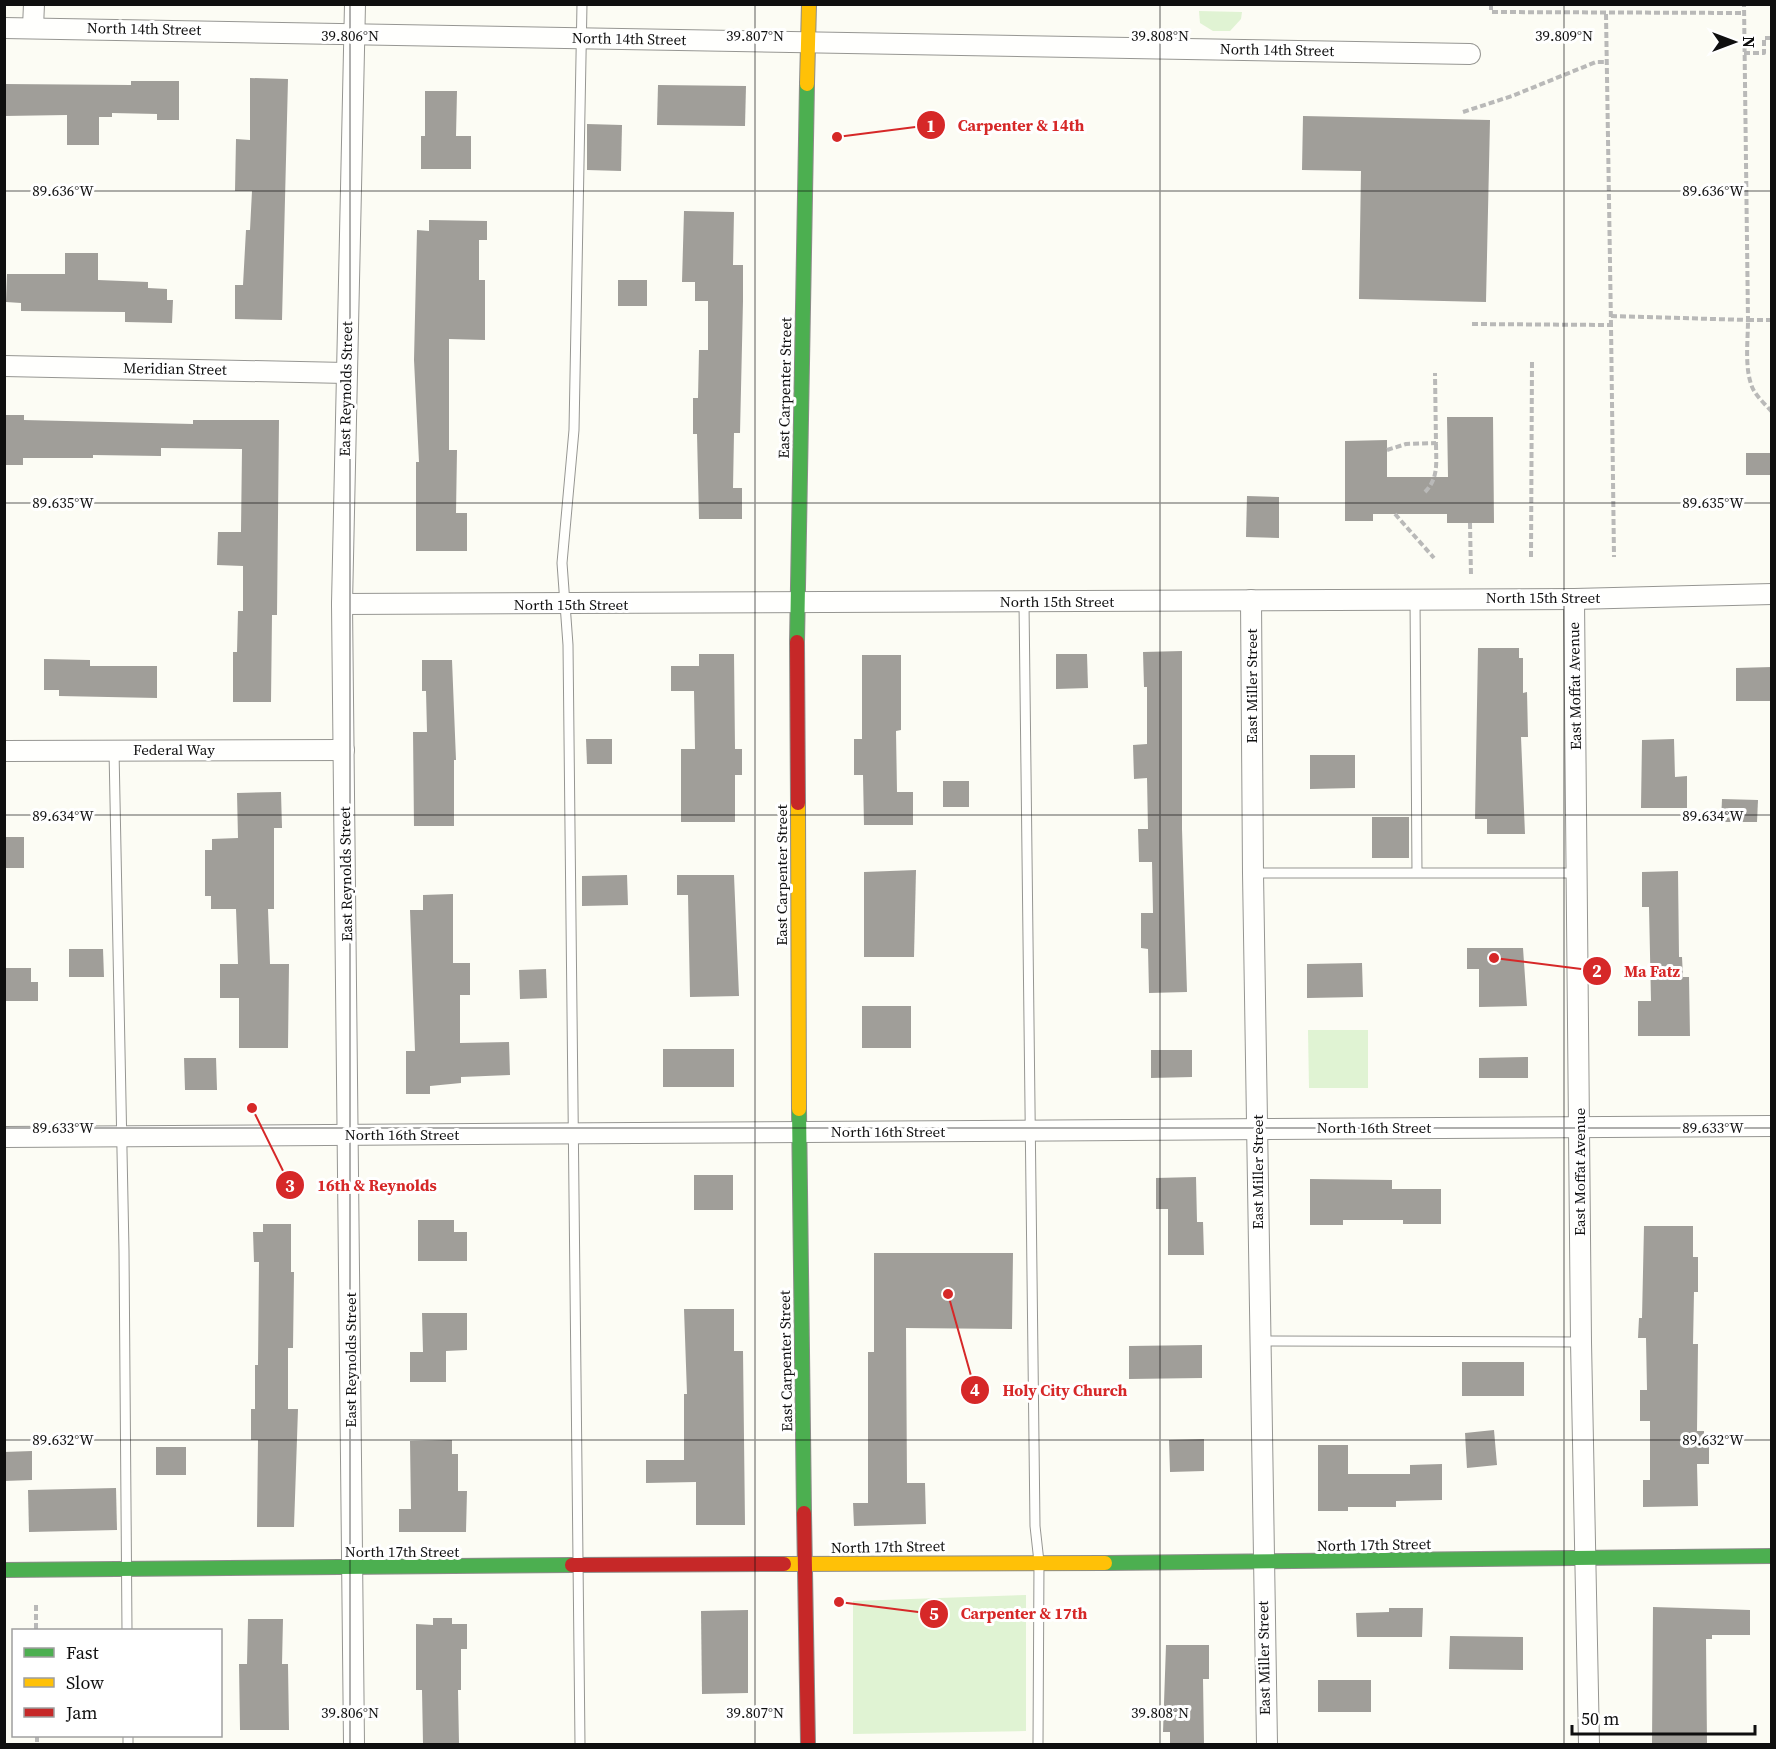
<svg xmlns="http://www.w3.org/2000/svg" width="1776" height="1749" viewBox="0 0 1776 1749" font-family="'Source Serif 4',serif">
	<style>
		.green { fill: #e0f3d3 }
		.building { fill: #a09e99 }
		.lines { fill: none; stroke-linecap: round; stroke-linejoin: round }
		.lane-casing { stroke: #969692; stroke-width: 11 }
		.street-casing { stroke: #969692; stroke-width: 22 }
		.fast-casing { stroke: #8c8c89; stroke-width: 16 }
		.slow-casing { stroke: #8c8c89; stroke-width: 16 }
		.jam-casing { stroke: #8c8c89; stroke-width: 16 }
		.path { stroke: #b9b9b8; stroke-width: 4; stroke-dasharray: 6 3; stroke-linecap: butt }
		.lane { stroke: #fffffd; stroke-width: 9 }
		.street { stroke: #fffffd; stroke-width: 20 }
		.fast { stroke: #4caf50; stroke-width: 14 }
		.slow { stroke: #ffc107; stroke-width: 14 }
		.jam { stroke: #c62828; stroke-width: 14 }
		.ticks { fill: none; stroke: #0f0f0f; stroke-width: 1.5; stroke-opacity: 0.45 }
		.labels { text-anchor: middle; stroke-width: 6; stroke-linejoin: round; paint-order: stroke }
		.street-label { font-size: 15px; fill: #0f0f0f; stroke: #fff }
		.ticks-label { font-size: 15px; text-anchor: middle; fill: #0f0f0f; stroke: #fff; stroke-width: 6; stroke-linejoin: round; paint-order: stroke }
		.leader { fill: none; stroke: #d62828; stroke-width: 2 }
		.callout-dot { fill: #d62828; stroke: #fff; stroke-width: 2 }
		.mark-label { font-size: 18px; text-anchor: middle; font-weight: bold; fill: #fff }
		.callout-label { font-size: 16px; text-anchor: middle; font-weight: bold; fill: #d62828; stroke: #fff; stroke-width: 6; stroke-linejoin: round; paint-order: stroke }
	</style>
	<rect width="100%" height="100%" fill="#fcfcf4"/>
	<g class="green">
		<polygon points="1199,11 1242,12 1241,19 1230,31 1213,31 1200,23"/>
		<polygon points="1308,1030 1368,1030 1368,1088 1309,1088"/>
		<polygon points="1026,1595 1026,1731 853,1734 853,1601"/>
	</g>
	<g class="building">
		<polygon points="250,78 288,79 282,320 235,319 235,285 243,285 246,230 250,230 252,191 235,191 236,139 250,140"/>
		<polygon points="131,81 179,81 179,120 157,120 157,114 112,113 112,117 99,117 99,145 67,145 67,115 4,116 4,84 131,85"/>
		<polygon points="658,85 746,86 745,126 657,125"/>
		<polygon points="425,91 457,91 456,136 471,136 471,169 421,169 421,136 425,136"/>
		<polygon points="1303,116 1490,120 1486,302 1359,299 1361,171 1302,170"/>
		<polygon points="587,124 622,125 621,171 587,170"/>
		<polygon points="684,211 734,212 733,265 743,265 743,301 740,433 734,433 733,488 742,488 742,519 699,519 697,434 693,434 693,398 698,398 699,350 708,350 708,301 695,301 695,282 682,282"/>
		<polygon points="429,220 487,221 487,240 479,240 479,280 485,280 485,340 449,339 449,450 457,450 456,513 467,513 467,551 416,551 416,462 419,462 414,360 417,230 429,231"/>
		<polygon points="65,253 98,253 98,280 148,282 148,288 167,289 167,300 173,300 172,323 125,322 125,312 21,311 21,303 6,302 7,274 65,274"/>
		<rect x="618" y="280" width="29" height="26"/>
		<polygon points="4,415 24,415 24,420 193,424 193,420 279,420 277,615 272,615 271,702 233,702 233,652 237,652 238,611 243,611 243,566 217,565 218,532 241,532 242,449 161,448 161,456 93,455 93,458 23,458 23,465 4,465"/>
		<polygon points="1447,417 1493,417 1494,523 1447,523 1447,514 1373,514 1373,521 1345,521 1345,441 1387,440 1387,477 1448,477"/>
		<rect x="1746" y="453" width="26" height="22"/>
		<polygon points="1247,496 1279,497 1279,538 1246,537"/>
		<polygon points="1478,648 1519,648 1519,658 1523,658 1523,693 1527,692 1528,737 1521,737 1525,834 1487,834 1487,819 1475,819"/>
		<polygon points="1182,651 1182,829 1187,992 1149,993 1148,949 1141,948 1141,913 1153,913 1152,862 1139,862 1138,829 1148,829 1147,778 1134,779 1133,745 1147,744 1147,687 1144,687 1143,652"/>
		<polygon points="699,654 734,654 735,749 742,749 742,775 735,775 735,822 681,822 681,749 695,749 694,691 671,691 671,666 699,666"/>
		<polygon points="1056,654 1087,654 1088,688 1056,689"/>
		<polygon points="862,655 901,655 901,730 896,731 897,792 913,792 913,825 864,825 863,775 854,775 854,739 862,739"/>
		<polygon points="44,659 90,660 90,666 157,666 157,698 59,696 59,690 44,690"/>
		<polygon points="422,660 452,660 456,760 454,760 454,826 414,826 413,732 427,732 426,691 422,691"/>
		<polygon points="1772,667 1772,701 1736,701 1736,668"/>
		<polygon points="586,739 612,739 612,764 587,764"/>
		<polygon points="1674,739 1675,777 1687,776 1687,808 1641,808 1642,740"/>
		<polygon points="1310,755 1355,755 1355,788 1310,789"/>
		<rect x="943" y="781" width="26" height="26"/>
		<polygon points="281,792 282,828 274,828 274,909 268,909 270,964 289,964 288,1048 239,1048 239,998 220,998 220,964 238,964 236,909 211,909 211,896 205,896 205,850 212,850 212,839 238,838 237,793"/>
		<polygon points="1722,799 1758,800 1757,822 1721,822"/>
		<rect x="1372" y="817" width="37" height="41"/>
		<rect x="4" y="837" width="20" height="31"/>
		<polygon points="916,870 914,957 864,957 864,872"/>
		<polygon points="1678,871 1679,957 1682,957 1683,977 1689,977 1690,1036 1638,1036 1638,1001 1651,1001 1649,907 1642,907 1642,872"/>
		<polygon points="627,875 628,905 582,906 582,876"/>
		<polygon points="677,875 734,875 739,996 690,997 688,895 677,895"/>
		<polygon points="453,894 453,963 470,963 470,995 460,995 460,1043 509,1042 510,1075 461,1077 461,1083 430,1086 430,1094 406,1094 406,1051 415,1051 410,910 423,910 423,895"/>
		<polygon points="1467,948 1523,948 1527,1006 1479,1007 1479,969 1467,969"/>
		<polygon points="69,949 103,949 104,977 69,977"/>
		<polygon points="1362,963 1363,997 1307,998 1307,964"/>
		<polygon points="4,968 31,968 31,982 38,982 38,1001 4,1001"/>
		<polygon points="546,969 547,998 520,999 519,970"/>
		<rect x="862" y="1006" width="49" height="42"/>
		<rect x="663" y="1049" width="71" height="38"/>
		<polygon points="1151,1050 1192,1050 1192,1077 1151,1078"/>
		<polygon points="1528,1057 1528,1078 1479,1078 1479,1058"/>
		<polygon points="184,1058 216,1058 217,1090 185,1090"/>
		<rect x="694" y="1175" width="39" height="35"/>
		<polygon points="1196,1177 1197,1222 1203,1222 1204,1255 1168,1255 1168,1209 1156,1209 1156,1178"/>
		<polygon points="1310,1179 1392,1180 1392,1189 1441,1189 1441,1224 1403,1224 1403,1220 1343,1220 1343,1225 1310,1225"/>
		<polygon points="418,1220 454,1220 454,1232 467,1232 467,1261 418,1261"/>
		<polygon points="263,1224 291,1224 291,1272 294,1272 293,1348 288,1348 288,1409 298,1409 294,1527 257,1527 258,1440 251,1440 251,1409 255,1409 255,1365 258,1365 259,1262 254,1262 253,1232 263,1232"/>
		<polygon points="1644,1226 1693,1226 1693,1257 1698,1257 1698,1292 1694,1292 1693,1344 1698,1344 1697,1431 1704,1431 1704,1445 1709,1445 1709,1464 1697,1464 1698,1506 1643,1507 1643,1480 1650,1480 1650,1421 1640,1421 1640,1390 1647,1390 1646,1338 1638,1338 1639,1318 1642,1318"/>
		<polygon points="874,1253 1013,1253 1012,1329 906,1328 907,1483 925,1483 926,1524 854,1526 853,1503 868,1503 868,1352 874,1352"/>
		<polygon points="684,1309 734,1309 734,1351 743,1351 745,1525 696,1525 696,1482 646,1483 646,1460 684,1460 684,1394 687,1394"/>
		<polygon points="422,1313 467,1313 467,1350 446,1351 446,1382 410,1382 410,1352 423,1352"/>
		<polygon points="1202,1345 1202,1378 1129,1379 1129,1346"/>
		<rect x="1462" y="1362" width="62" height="34"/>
		<polygon points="1494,1430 1497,1465 1467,1468 1465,1433"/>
		<polygon points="1204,1439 1204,1471 1170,1472 1169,1440"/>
		<polygon points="452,1440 452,1454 458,1454 458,1491 467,1491 466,1532 399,1532 399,1509 411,1509 410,1441"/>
		<polygon points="1318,1445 1348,1445 1348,1474 1410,1474 1410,1465 1442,1464 1442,1500 1396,1501 1396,1507 1348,1507 1348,1511 1318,1511"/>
		<rect x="156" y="1447" width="30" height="28"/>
		<polygon points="32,1451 32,1480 4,1481 4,1452"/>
		<polygon points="116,1488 117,1530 29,1532 28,1490"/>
		<polygon points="1653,1607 1750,1610 1750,1635 1712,1635 1712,1639 1706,1639 1707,1744 1652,1744"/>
		<polygon points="1389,1608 1423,1608 1422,1637 1357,1637 1356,1613 1389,1612"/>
		<polygon points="748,1610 748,1693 702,1694 701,1611"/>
		<polygon points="433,1618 452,1618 452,1624 467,1624 467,1649 461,1649 461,1690 458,1690 459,1744 423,1744 422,1690 416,1690 416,1624 433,1625"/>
		<polygon points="248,1619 283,1619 282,1664 288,1664 289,1730 240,1730 239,1664 247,1664"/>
		<polygon points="1450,1636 1523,1637 1523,1670 1449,1669"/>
		<polygon points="1166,1645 1209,1645 1209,1679 1203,1679 1204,1744 1170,1744 1170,1732 1163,1732"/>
		<rect x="1318" y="1680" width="53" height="32"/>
	</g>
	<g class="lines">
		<g class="lane-casing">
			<g id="lane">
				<polyline points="1415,599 1417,872"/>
				<polyline points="1024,603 1035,1526 1039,1562 1038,1744"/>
				<polyline points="114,750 124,1251 127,1630"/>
				<polyline points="1253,873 1576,873"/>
				<polyline points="1259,1341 1581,1342"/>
				<polyline points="128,1736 128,1744"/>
				<polyline points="580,1744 568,645 562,563 574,430 582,4"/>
			</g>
		</g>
		<g class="street-casing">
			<g id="street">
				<polyline points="33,27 34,4"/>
				<polyline points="4,28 1470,54"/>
				<polyline points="4,366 346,373"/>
				<polyline points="1574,599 1581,1342 1589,1744"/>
				<polyline points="1251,600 1253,873 1267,1744"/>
				<polyline points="342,604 1574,599 1772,594"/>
				<polyline points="4,751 344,750"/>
				<polyline points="4,1137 1772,1126"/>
				<polyline points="354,1744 342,604 355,4"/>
			</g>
		</g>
		<g class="fast-casing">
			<g id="fast">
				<polyline points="797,642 807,84"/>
				<polyline points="799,1109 804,1513"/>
				<polyline points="1105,1563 1772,1556"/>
				<polyline points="4,1570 572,1565"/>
			</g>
		</g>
		<g class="slow-casing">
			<g id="slow">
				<polyline points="807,84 809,4"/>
				<polyline points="798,803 799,1109"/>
				<polyline points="784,1564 1105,1563"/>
			</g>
		</g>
		<g class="jam-casing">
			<g id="jam">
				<polyline points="797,642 798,803"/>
				<polyline points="804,1513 808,1744"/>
				<polyline points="572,1565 784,1564"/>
			</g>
		</g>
		<g class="path">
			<polyline points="1491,4 1491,12 1744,13"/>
			<polyline points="1606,14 1611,325"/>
			<polyline points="1744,53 1764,53 1764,38 1772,38"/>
			<polyline points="1463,112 1512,96 1596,62 1606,62"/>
			<polyline points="1611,316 1748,320 1744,4"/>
			<path d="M1772 320H1748C1748 341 1744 370 1753 389 1757 397 1766 405 1772 412"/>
			<polyline points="1472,324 1611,325 1614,557"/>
			<polyline points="1387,450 1406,444 1436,443 1435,373"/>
			<path d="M1425 492C1439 478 1436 462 1436 443"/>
			<polyline points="1395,514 1434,558"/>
			<polyline points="1470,523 1471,575"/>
			<polyline points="1531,557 1532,361"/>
			<polyline points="36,1605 36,1630"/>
			<polyline points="37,1736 37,1744"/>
		</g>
		<use href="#lane" class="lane"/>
		<use href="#street" class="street"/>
		<use href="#fast" class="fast"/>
		<use href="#slow" class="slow"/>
		<use href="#jam" class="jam"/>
	</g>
	<path class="ticks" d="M350 4V1744M755 4V1744M1160 4V1744M1564 4V1744M4 191H1772M4 503H1772M4 815H1772M4 1128H1772M4 1440H1772"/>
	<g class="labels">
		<g class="street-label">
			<text transform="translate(144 29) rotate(1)" y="5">North 14th Street</text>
			<text transform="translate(629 39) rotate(1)" y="5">North 14th Street</text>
			<text transform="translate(1277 50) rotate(1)" y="5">North 14th Street</text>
			<text transform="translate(175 369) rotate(1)" y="5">Meridian Street</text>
			<text transform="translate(785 388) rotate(-89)" y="5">East Carpenter Street</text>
			<text transform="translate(346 389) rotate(-89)" y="5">East Reynolds Street</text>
			<text x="1543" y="603">North 15th Street</text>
			<text x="1057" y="607">North 15th Street</text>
			<text x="571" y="610">North 15th Street</text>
			<text transform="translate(1252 686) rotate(-90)" y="5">East Miller Street</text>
			<text transform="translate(1575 686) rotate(-91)" y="5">East Moffat Avenue</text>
			<text x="174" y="755">Federal Way</text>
			<text transform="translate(346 874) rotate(-91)" y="5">East Reynolds Street</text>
			<text transform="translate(782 875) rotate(-90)" y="5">East Carpenter Street</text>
			<text x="1374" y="1133">North 16th Street</text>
			<text x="888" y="1137">North 16th Street</text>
			<text x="402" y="1140">North 16th Street</text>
			<text transform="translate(1258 1172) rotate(-90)" y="5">East Miller Street</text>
			<text transform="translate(1580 1172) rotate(-90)" y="5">East Moffat Avenue</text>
			<text transform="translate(351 1360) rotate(-90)" y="5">East Reynolds Street</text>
			<text transform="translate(786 1361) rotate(-91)" y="5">East Carpenter Street</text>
			<text transform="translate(1374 1545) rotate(-1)" y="5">North 17th Street</text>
			<text transform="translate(888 1547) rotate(-1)" y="5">North 17th Street</text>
			<text x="402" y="1557">North 17th Street</text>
			<text transform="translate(1264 1658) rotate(-91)" y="5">East Miller Street</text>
		</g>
	</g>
	<g class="ticks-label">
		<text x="350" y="41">39.806°N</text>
		<text x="755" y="41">39.807°N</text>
		<text x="1160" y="41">39.808°N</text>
		<text x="1564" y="41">39.809°N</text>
		<text x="1713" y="196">89.636°W</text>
		<text x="63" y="196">89.636°W</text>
		<text x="1713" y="508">89.635°W</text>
		<text x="63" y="508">89.635°W</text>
		<text x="1713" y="821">89.634°W</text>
		<text x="63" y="821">89.634°W</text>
		<text x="1713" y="1133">89.633°W</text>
		<text x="63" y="1133">89.633°W</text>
		<text x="1713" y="1445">89.632°W</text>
		<text x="63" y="1445">89.632°W</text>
		<text x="350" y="1718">39.806°N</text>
		<text x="755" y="1718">39.807°N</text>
		<text x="1160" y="1718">39.808°N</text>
	</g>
	<path class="leader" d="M837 137L931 125M1494 958L1597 971M252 1108L290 1185M948 1294L975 1390M839 1602L934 1614"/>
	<g class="callout-dot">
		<circle cx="837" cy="137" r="6"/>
		<circle cx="1494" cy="958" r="6"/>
		<circle cx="252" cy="1108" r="6"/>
		<circle cx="948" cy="1294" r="6"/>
		<circle cx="839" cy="1602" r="6"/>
		<circle cx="931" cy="125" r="15"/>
		<circle cx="1597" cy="971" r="15"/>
		<circle cx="290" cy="1185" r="15"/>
		<circle cx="975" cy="1390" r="15"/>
		<circle cx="934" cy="1614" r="15"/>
	</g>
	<g class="mark-label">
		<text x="931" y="132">1</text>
		<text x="1597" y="977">2</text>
		<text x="290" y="1192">3</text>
		<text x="975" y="1396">4</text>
		<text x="934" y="1620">5</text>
	</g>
	<g class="callout-label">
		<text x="1021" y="131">Carpenter &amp; 14th</text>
		<text x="1652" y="977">Ma Fatz</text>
		<text x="377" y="1191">16th &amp; Reynolds</text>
		<text x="1065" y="1396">Holy City Church</text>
		<text x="1024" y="1619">Carpenter &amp; 17th</text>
	</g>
	<rect width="1776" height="1749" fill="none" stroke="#0f0f0f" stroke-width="12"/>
	<rect x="12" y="1629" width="210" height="108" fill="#ffffff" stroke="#9f9f9f" stroke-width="1.5"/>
	<rect x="24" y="1648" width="30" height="9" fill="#4caf50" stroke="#9f9f9f" stroke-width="1.5"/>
	<text x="66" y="1659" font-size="18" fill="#0f0f0f">Fast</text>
	<rect x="24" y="1678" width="30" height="9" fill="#ffc107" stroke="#9f9f9f" stroke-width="1.5"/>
	<text x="66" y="1689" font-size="18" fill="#0f0f0f">Slow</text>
	<rect x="24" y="1708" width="30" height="9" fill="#c62828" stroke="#9f9f9f" stroke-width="1.5"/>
	<text x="66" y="1719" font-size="18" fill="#0f0f0f">Jam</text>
	<g transform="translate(1734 42) rotate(90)" stroke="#ffffff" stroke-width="4.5" paint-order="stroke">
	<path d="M0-4.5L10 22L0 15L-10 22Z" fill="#0f0f0f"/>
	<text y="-9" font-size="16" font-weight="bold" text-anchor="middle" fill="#0f0f0f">N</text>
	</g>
	<path d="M1572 1725v9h183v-9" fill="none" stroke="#0f0f0f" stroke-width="3"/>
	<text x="1581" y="1725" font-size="18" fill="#0f0f0f" stroke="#ffffff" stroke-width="4.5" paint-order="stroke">50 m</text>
</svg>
